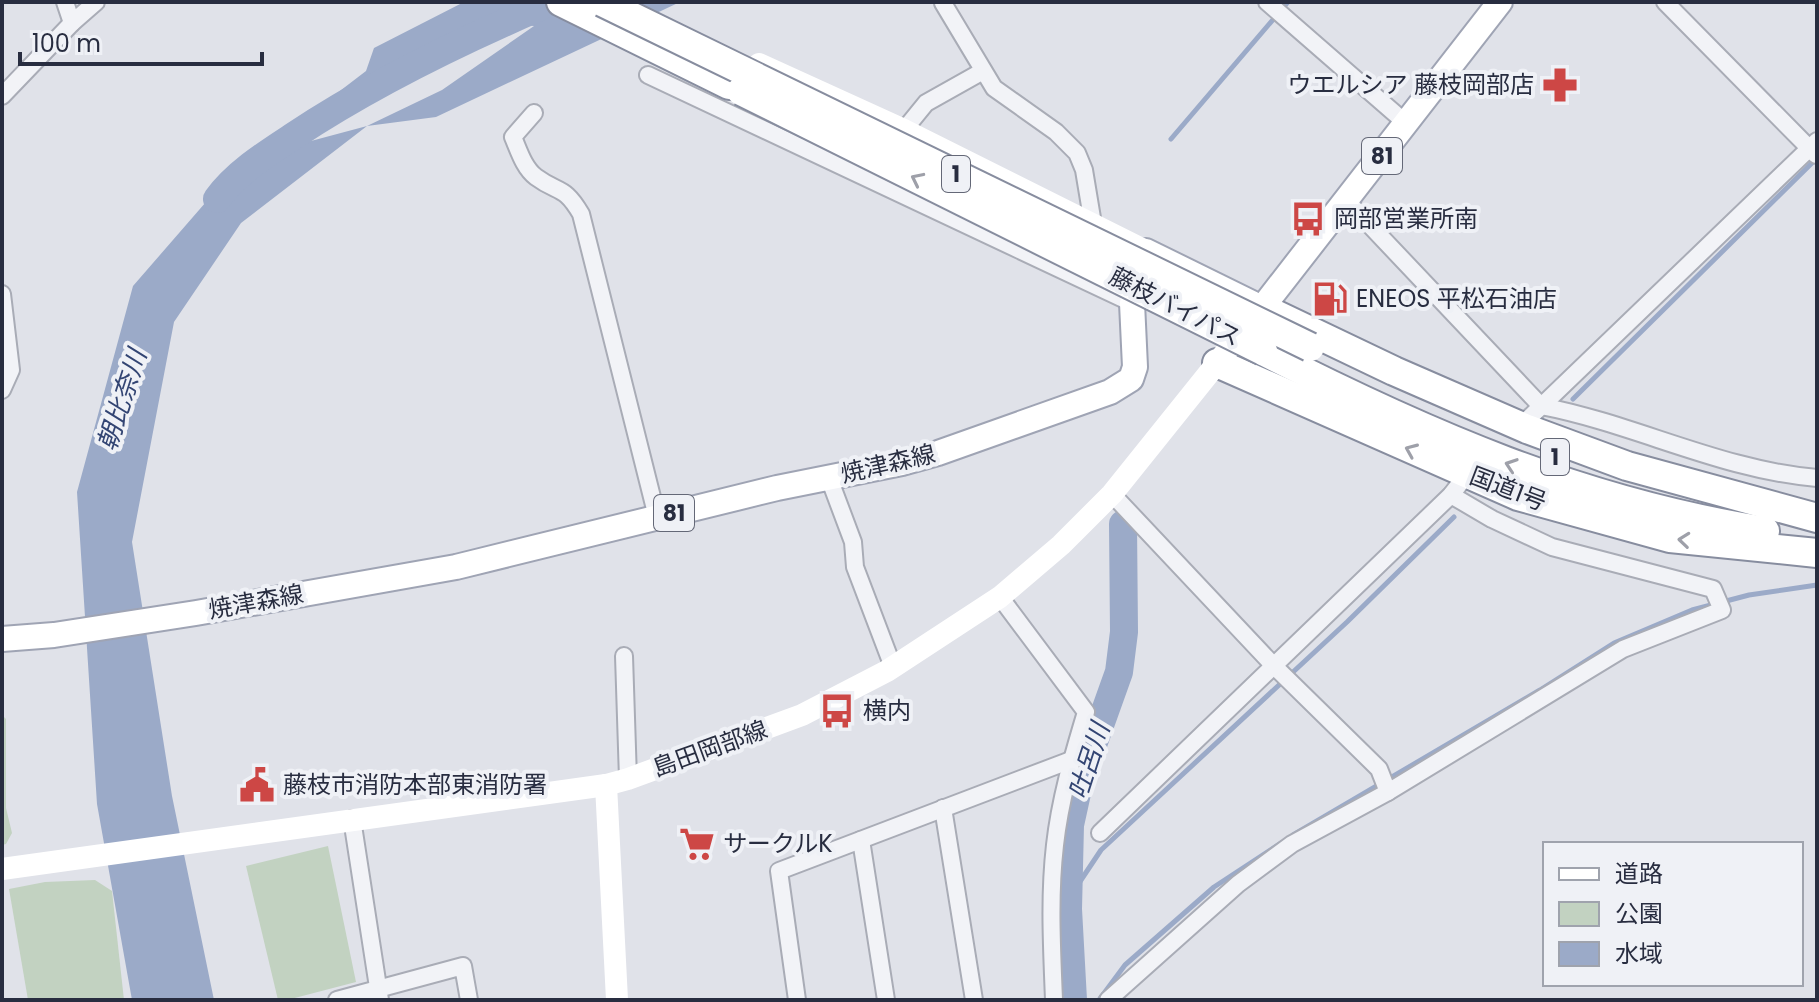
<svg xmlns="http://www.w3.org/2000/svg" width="1819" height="1002" viewBox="0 0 1819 1002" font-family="Poppins,'Noto Sans JP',sans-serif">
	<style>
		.green { fill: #c2d2c1 }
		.water { fill: #9baac8 }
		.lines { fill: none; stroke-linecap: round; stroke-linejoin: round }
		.stream { stroke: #9baac8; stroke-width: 5 }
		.river { stroke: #9baac8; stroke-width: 28 }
		.street-casing { stroke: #a9acb6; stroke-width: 20 }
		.primary-casing { stroke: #9fa4b4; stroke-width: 28 }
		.highway-casing { stroke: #878d9f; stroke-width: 32 }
		.street { stroke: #f2f3f7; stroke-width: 16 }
		.secondary { stroke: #fff; stroke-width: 22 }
		.primary { stroke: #fff; stroke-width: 24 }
		.highway { stroke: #fff; stroke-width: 28 }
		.highway-bridge-casing { stroke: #878d9f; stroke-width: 32; stroke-linecap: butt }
		.highway-bridge { stroke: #fff; stroke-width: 28 }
		.oneway { stroke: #9ea0a9 }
		.labels { text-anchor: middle; stroke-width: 8; stroke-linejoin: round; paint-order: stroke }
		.shield { fill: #eff1f6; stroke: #646877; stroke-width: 2 }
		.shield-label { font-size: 22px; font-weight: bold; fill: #282d40 }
		.poi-label { font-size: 24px; fill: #282d40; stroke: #eff1f6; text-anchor: start }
		.street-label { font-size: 24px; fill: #282d40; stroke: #eff1f6 }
		.water-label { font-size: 26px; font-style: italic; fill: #334573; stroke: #eff1f6 }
	</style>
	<rect width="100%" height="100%" fill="#e0e2e9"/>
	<g class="green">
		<polygon points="2,715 6,719 6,808 12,833 6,844 2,845"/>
		<polygon points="328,846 356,982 287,1000 278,1000 246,866"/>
		<polygon points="95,880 112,891 124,1000 28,1000 9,889 45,882"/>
	</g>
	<polygon class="water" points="464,2 680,2 436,117 367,126 241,223 174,322 132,542 172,796 214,1000 132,1000 97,804 77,492 133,286 219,187 296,145 367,126 442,90 534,26 482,20 374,88 298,123 366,71 374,48"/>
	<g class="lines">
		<g class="stream">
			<polyline points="1171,139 1288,2"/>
			<polyline points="1573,399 1816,159"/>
			<polyline points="1293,835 1540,690 1614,643 1692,610 1749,595 1817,585"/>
			<polyline points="1068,909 1079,883 1101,850 1347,622 1454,517"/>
			<polyline points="1099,1000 1125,965 1214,887 1281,843"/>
		</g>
		<g class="river">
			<path d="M217 199C236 173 266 154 292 137 370 85 454 44 540 7"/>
			<polyline points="1073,1000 1068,909 1070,825 1079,784 1119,672 1124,632 1123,524"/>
		</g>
		<g class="street-casing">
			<g id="street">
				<polyline points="65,2 72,23"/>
				<polyline points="1267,2 1407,124"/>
				<polyline points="1665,2 1816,155"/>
				<polyline points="943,3 994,88 1056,132 1077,153 1084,170 1093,224"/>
				<polyline points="648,75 1132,303"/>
				<polyline points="2,96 72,23 96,2"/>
				<path d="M534 113 513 137C519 151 524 168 536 177 559 194 564 185 581 214L657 517"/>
				<polyline points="904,130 926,103 983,71"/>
				<path d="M1347 201 1541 406C1635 424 1721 470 1817 478"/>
				<polyline points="2,294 11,370 2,390"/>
				<polyline points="1527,420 1817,141"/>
				<polyline points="829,478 853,542 855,567 893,667"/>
				<polyline points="1112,494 1274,666 1379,769 1388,792"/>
				<path d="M1000 597 1086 712C1073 755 1060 800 1055 845 1049 897 1052 948 1054 1000"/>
				<polyline points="624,656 628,779"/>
				<polyline points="943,808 974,1000"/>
				<polyline points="352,819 380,1000"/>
				<polyline points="1100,833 1451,495 1461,482"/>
				<polyline points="861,840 886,1000"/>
				<polyline points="337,1000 463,966 469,1000"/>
				<polyline points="797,1000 779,871 1071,760"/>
				<polyline points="1108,1000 1238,884 1292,844 1388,792 1623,649 1722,610 1713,589 1552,547 1492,519 1451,495"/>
			</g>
		</g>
		<g class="primary-casing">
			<polyline id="primary" points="2,639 54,635 196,613 456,567 777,488 902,463 938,453 1110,392 1131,379 1135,367 1132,303 1146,251 1262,308 1500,2"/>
		</g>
		<g class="highway-casing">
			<g id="highway">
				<polyline points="561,2 729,85"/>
				<polyline points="1262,308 1394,371 1527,429 1627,466 1817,518"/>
				<path d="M1263 351C1426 434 1582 502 1765 531"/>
				<polyline points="1217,363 1518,496 1670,538 1817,553"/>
			</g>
		</g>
		<use href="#street" class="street"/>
		<g class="secondary">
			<polyline points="759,64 904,130 1146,251"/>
			<polyline points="606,785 617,1000"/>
			<polyline points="2,869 606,785 628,779 802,715 887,671 1000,597 1061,545 1112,494 1246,327"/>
		</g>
		<use href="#primary" class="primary"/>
		<use href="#highway" class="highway"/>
		<g class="highway-bridge-casing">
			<g id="highway-bridge">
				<polyline points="602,2 1310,347"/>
				<polyline points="741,91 1263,351"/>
			</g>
		</g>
		<use href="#highway-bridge" class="highway-bridge"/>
	</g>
	<defs><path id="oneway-chevron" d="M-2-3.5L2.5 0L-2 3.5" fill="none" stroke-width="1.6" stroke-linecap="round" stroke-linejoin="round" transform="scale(2)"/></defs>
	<g class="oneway">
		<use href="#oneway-chevron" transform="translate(917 179) rotate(-154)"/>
		<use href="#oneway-chevron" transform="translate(1411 450) rotate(-157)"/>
		<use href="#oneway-chevron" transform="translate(1511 465) rotate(-161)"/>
		<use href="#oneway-chevron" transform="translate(1684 540) rotate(-174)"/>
	</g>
	<defs>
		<g id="pharmacy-bare" transform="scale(2.76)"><path d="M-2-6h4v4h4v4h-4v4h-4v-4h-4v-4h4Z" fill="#cd4745" stroke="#eff1f6" stroke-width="2.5" paint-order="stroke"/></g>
		<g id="bus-bare" transform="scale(2.76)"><path d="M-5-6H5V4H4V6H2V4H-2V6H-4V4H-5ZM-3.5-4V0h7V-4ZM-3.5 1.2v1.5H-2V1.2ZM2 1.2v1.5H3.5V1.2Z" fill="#cd4745" stroke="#eff1f6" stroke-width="2.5" paint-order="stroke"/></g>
		<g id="fuel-bare" transform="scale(2.76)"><path d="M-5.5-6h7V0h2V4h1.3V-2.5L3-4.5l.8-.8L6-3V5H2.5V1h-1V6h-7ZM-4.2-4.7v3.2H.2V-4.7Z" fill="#cd4745" stroke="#eff1f6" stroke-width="2.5" paint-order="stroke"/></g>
		<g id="civic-bare" transform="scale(2.76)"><path d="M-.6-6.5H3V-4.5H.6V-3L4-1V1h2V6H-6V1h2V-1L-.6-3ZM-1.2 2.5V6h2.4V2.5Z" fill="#cd4745" stroke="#eff1f6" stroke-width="2.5" paint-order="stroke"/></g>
		<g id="supermarket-bare" transform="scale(2.76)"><path d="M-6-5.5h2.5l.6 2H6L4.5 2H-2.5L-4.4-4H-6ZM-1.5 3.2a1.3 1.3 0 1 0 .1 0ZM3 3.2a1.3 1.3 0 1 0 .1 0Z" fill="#cd4745" stroke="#eff1f6" stroke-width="2.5" paint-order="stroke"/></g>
	</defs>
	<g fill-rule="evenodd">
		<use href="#pharmacy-bare" x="1560" y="85"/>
		<use href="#bus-bare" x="1308" y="219"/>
		<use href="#fuel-bare" x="1330" y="299"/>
		<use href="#bus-bare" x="837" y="711"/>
		<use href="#civic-bare" x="257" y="785"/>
		<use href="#supermarket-bare" x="697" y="844"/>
	</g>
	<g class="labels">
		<g class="shield">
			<rect x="1362" y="138" width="40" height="36" rx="6"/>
			<rect x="942" y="156" width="28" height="36" rx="6"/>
			<rect x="1541" y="439" width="28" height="36" rx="6"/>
			<rect x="654" y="495" width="40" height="36" rx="6"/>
		</g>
		<g class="shield-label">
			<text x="1382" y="164">81</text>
			<text x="956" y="182">1</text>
			<text x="1555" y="465">1</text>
			<text x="674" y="521">81</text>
		</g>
		<g class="poi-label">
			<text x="1534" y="93" text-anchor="end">ウエルシア 藤枝岡部店</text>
			<text x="1334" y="227">岡部営業所南</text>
			<text x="1356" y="307">ENEOS 平松石油店</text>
			<text x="863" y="719">横内</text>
			<text x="283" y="793">藤枝市消防本部東消防署</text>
			<text x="723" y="852">サークルK</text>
		</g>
		<g class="street-label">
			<text transform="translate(1175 307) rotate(27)" y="8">藤枝バイパス</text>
			<text transform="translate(888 464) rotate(-13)" y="8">焼津森線</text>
			<text transform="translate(1508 489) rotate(21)" y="8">国道1号</text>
			<text transform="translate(256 602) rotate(-10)" y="8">焼津森線</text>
			<text transform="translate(710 749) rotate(-20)" y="8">島田岡部線</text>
		</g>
		<g class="water-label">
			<text transform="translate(122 400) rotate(-72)" y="9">朝比奈川</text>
			<text transform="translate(1089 761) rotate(-72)" y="9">吐呂川</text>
		</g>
	</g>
	<rect width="1819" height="1002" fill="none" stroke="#282d40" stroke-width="8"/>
	<rect x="1543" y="842" width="260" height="144" fill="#eff1f6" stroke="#9fa3ad" stroke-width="2"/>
	<rect x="1559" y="868" width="40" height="12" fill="#ffffff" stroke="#9fa3ad" stroke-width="2"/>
	<text x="1615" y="882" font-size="24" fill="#282d40">道路</text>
	<rect x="1559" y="902" width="40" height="24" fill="#c2d2c1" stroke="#9fa3ad" stroke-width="2"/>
	<text x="1615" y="922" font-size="24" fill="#282d40">公園</text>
	<rect x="1559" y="942" width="40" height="24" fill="#9baac8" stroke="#9fa3ad" stroke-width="2"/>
	<text x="1615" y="962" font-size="24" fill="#282d40">水域</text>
	<path d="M20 52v12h242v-12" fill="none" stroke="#282d40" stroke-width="4"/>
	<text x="32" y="52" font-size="24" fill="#282d40" stroke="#eff1f6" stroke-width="6" paint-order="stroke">100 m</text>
</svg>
